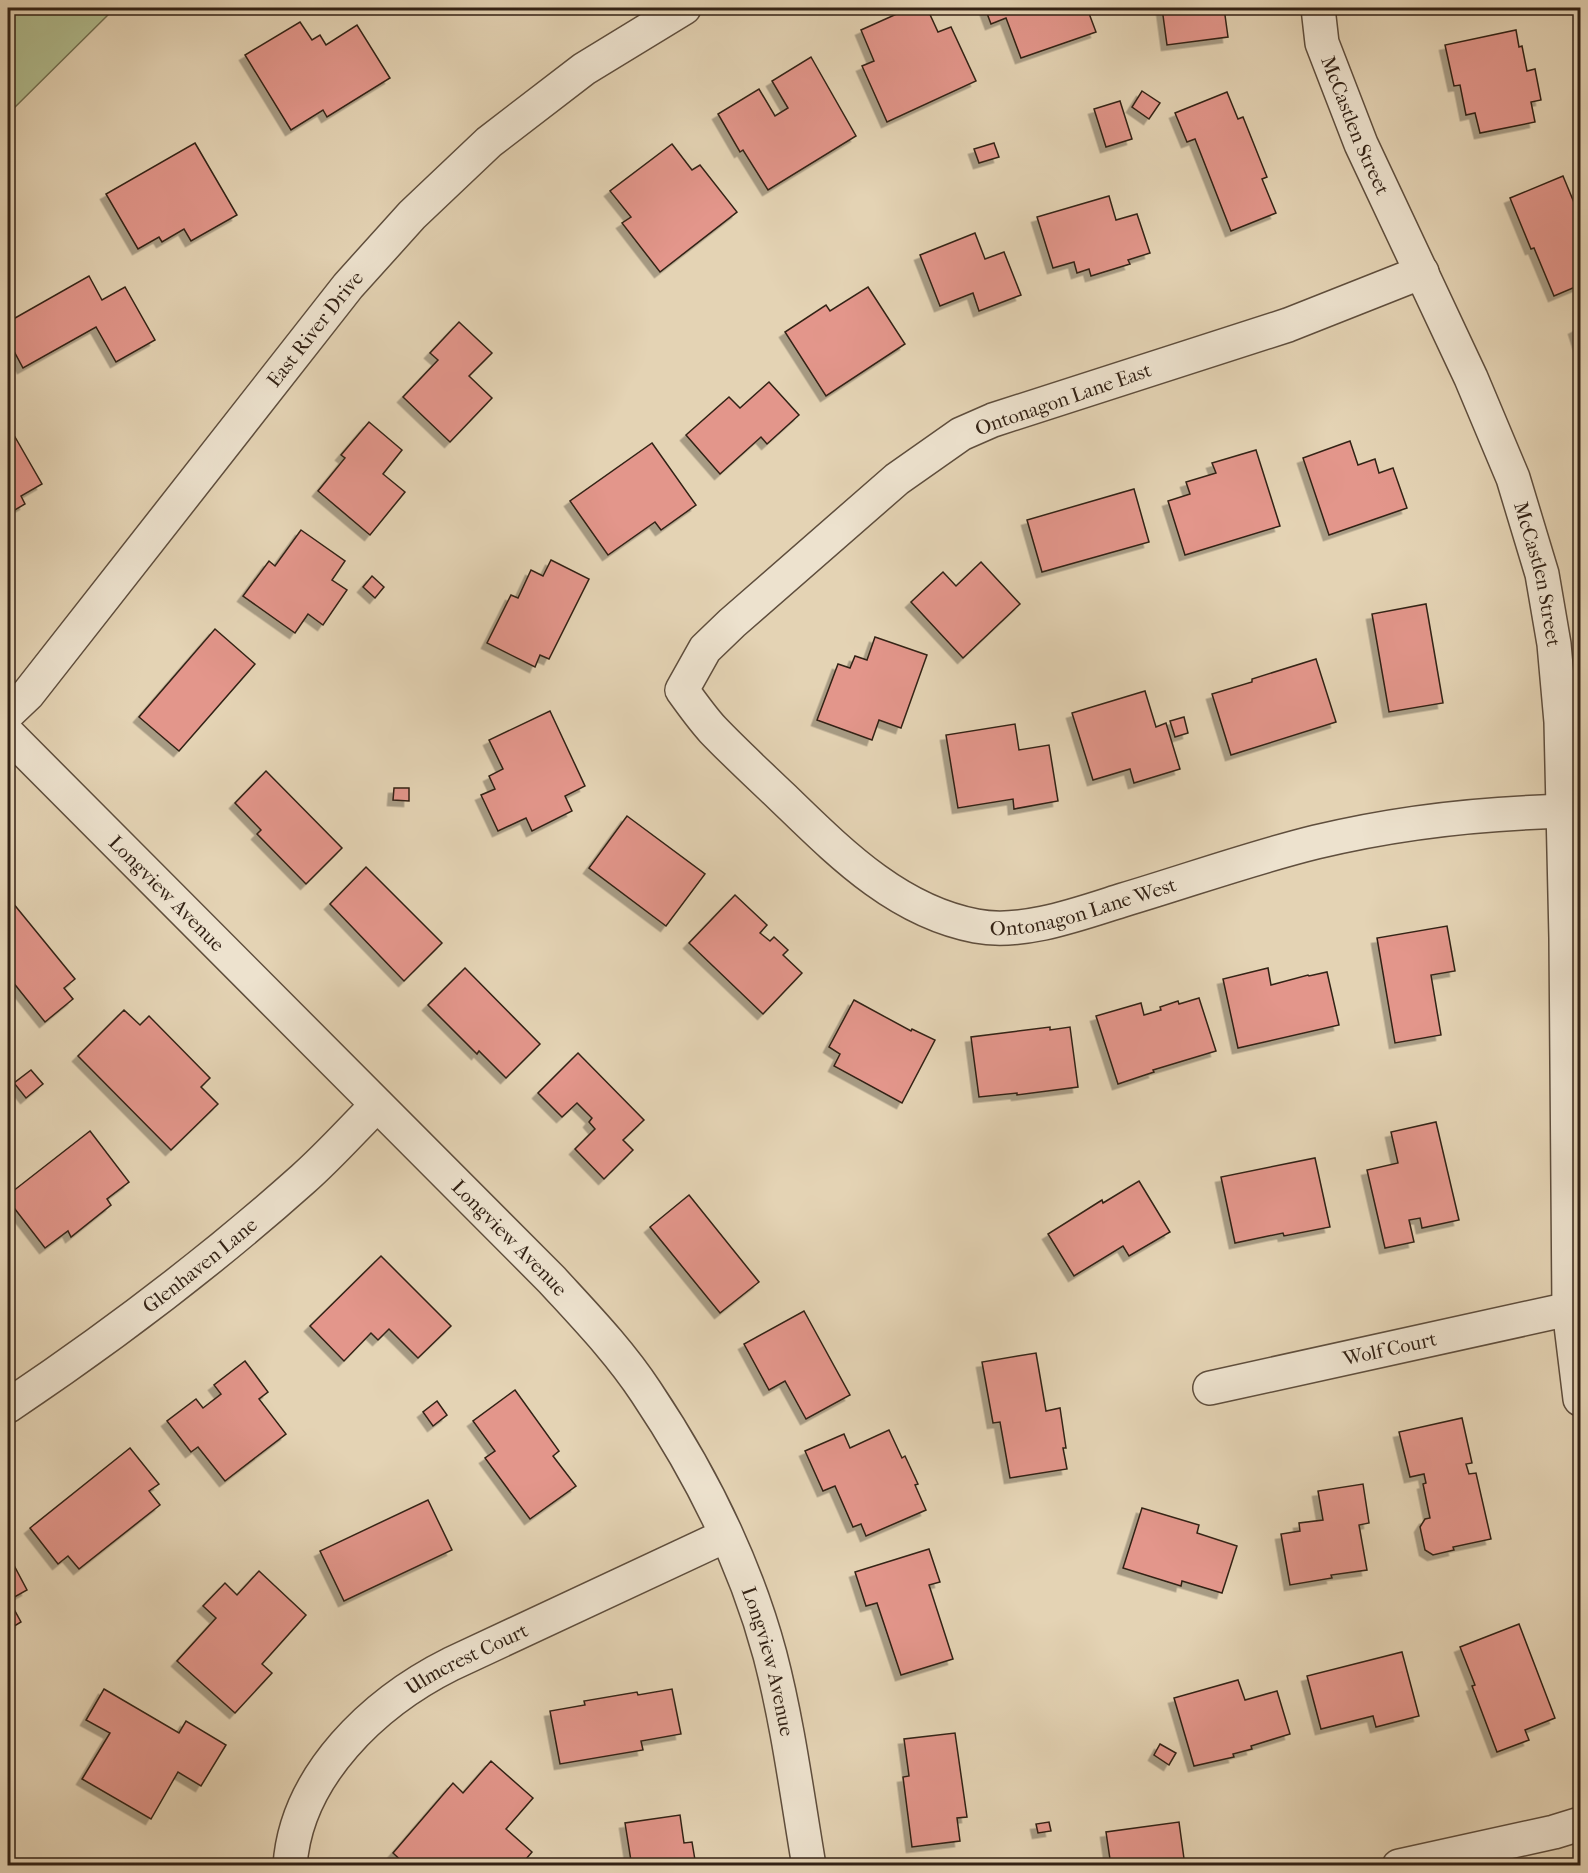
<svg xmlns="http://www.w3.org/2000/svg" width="1588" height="1873" viewBox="0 0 1588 1873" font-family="'IM FELL French Canon',serif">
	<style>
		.green { fill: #b1bd8f; stroke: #727052; stroke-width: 1.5 }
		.building { fill: #e3968b; stroke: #332215; stroke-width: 1.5; filter: url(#shadow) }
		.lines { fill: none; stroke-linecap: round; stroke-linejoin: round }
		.minor-casing { stroke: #5f4e3d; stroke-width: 36 }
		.minor { stroke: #ede2ce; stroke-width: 33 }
		.labels { text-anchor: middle; stroke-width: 5; stroke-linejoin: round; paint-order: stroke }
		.street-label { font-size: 20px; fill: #332215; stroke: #ede2ce }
	</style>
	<defs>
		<filter id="shadow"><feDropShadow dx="-5.5" dy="5.5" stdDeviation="0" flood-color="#0004"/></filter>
	</defs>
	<rect width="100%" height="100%" fill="#e4d3b4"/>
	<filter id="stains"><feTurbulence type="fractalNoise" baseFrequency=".00333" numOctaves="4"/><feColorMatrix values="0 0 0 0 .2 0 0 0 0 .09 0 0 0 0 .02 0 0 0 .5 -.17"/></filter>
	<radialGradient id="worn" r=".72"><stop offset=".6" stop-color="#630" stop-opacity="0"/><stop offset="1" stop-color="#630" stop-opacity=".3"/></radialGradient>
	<polygon class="green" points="8,8 115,8 8,114"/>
	<g class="building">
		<polygon points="910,8 927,8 938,32 951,27 976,81 887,122 862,66 874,61 861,30"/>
		<polygon points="985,8 1087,8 1096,32 1021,58 1006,18 991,24"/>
		<polygon points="1162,8 1224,8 1228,37 1167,45"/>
		<polygon points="300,22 312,40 320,35 326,45 357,25 390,78 327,117 323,110 291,130 245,55"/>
		<polygon points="1516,30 1519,47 1522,46 1527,71 1535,69 1541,100 1531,102 1535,122 1480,133 1475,113 1466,115 1460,85 1454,86 1445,45"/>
		<polygon points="811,57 856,136 768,190 743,150 740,152 718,114 759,89 775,116 788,108 772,81"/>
		<polygon points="1142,91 1160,103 1149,119 1132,107"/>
		<polygon points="1227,92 1238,119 1243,117 1267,177 1262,179 1276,213 1231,231 1195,139 1187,142 1175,113"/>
		<polygon points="1120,101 1132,139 1106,147 1094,109"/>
		<polygon points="195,143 237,215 191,241 184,229 162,242 159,237 138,249 106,194"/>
		<polygon points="994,143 999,157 979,163 974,149"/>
		<polygon points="672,144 692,170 700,165 737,212 660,272 622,223 631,217 610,191"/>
		<polygon points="1563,176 1580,217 1580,285 1554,296 1534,248 1531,249 1510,198"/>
		<polygon points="1109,196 1116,220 1137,214 1150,253 1128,260 1130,264 1091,276 1089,269 1077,273 1074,262 1053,268 1037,217"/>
		<polygon points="975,233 985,259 1004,252 1021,295 979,311 973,293 940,306 920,255"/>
		<polygon points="89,276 102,300 125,287 155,340 116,362 96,327 23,368 8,340 8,322"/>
		<polygon points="868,287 905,344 826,396 785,332 826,305 830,311"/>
		<polygon points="459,322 492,353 469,376 492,398 450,442 403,397 438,360 430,353"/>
		<polygon points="1580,326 1580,348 1574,329"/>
		<polygon points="769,382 799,415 767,444 761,437 720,474 686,435 729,397 740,408"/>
		<polygon points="369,422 402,450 383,474 405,492 370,535 318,491 345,458 341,455"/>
		<polygon points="11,430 42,484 21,496 25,504 8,514 8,432"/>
		<polygon points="1350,441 1358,465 1375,459 1379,473 1393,468 1407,508 1329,535 1303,458"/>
		<polygon points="652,443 696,505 661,530 655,522 608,555 570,501"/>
		<polygon points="1256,450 1280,526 1185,555 1168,501 1190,494 1186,482 1216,473 1212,463"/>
		<polygon points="1134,489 1149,542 1042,572 1027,520"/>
		<polygon points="301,530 345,561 332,580 347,590 323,625 308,614 295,633 243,596 269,561 275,566"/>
		<polygon points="551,560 589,579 549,659 540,655 535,667 487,643 511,595 518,598 531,570 543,576"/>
		<polygon points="981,562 1020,604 963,658 911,602 943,572 956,586"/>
		<polygon points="372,576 384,587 375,598 363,587"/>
		<polygon points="1426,604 1443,703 1389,712 1372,614"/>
		<polygon points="215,629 255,664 179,751 139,717"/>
		<polygon points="875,637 927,655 901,728 879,720 872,740 817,720 838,664 850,668 855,656 867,660"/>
		<polygon points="1316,659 1336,722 1231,755 1212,694 1252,682 1252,679"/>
		<polygon points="1145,691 1156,727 1166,723 1180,769 1134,783 1130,769 1093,780 1072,713"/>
		<polygon points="550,711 585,786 565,796 572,811 532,831 526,818 498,831 481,795 495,789 489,776 503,769 489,740"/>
		<polygon points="1184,717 1188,733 1175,737 1170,721"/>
		<polygon points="1015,724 1019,750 1049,745 1058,801 1014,809 1013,799 958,808 946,735"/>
		<polygon points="266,771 342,848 306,884 257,834 261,830 235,803"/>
		<polygon points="394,788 409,788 409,801 393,800"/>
		<polygon points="627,816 705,874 666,926 589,868"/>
		<polygon points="366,867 442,943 404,981 330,904"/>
		<polygon points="735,895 767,925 760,933 770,941 774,937 788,950 783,955 802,973 763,1014 689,943"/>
		<polygon points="8,897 75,979 64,988 73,999 45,1022 8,976"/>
		<polygon points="1447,926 1455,971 1431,975 1441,1035 1395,1043 1377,938"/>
		<polygon points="465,968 540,1044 506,1078 479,1051 477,1054 428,1005"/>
		<polygon points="1268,968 1271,985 1308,975 1309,976 1327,972 1339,1025 1238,1048 1223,979"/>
		<polygon points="1199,998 1216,1051 1153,1070 1154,1072 1118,1084 1096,1016 1141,1003 1144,1015 1161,1010 1160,1007 1178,1001 1179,1004"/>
		<polygon points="854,1000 911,1031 912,1029 935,1040 902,1103 834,1066 840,1054 829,1047"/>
		<polygon points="124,1010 140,1025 149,1016 210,1078 201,1087 218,1104 171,1150 78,1056"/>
		<polygon points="1050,1027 1050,1030 1070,1027 1078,1087 1017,1095 1017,1093 979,1097 971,1037"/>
		<polygon points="578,1053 644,1120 623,1140 633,1150 604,1179 575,1149 595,1129 589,1122 592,1118 577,1103 562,1117 538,1093"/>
		<polygon points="31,1070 43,1084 26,1098 14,1083"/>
		<polygon points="1436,1122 1459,1220 1422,1228 1420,1218 1409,1220 1414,1242 1385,1248 1367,1170 1398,1163 1391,1132"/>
		<polygon points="90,1131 129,1182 107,1199 111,1205 71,1237 68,1231 45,1248 8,1200 8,1195"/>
		<polygon points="1315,1158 1330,1227 1284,1236 1283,1233 1235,1243 1221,1177"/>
		<polygon points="1139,1181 1170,1232 1129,1256 1123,1246 1074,1276 1048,1234 1102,1200 1103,1203"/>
		<polygon points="689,1195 759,1282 720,1313 650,1227"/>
		<polygon points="381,1256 451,1326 418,1358 389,1329 378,1340 371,1333 344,1361 310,1326"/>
		<polygon points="804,1311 850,1395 806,1419 785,1381 769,1390 744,1344"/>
		<polygon points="1036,1353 1046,1411 1060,1408 1066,1448 1063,1448 1067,1469 1010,1478 1000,1422 993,1423 982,1362"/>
		<polygon points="245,1361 268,1392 259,1399 286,1434 225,1481 198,1447 191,1452 167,1421 196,1399 203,1408 221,1394 214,1385"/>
		<polygon points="515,1390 559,1451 553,1456 576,1486 530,1519 485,1458 495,1451 473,1421"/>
		<polygon points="437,1401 447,1415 433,1426 423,1412"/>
		<polygon points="1462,1418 1472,1463 1466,1464 1469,1474 1476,1473 1491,1539 1453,1547 1454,1550 1433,1555 1425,1550 1420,1527 1425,1519 1430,1518 1423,1484 1426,1483 1424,1474 1410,1477 1399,1432"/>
		<polygon points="889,1430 902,1458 905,1456 918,1484 915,1485 926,1510 866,1536 861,1524 853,1527 835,1486 823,1491 805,1451 844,1434 850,1448"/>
		<polygon points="130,1448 159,1484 149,1491 160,1505 79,1569 68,1556 58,1564 30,1528"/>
		<polygon points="1363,1484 1369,1523 1359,1525 1367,1570 1331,1575 1332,1578 1290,1585 1281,1534 1300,1531 1299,1523 1323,1520 1318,1491"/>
		<polygon points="428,1500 452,1550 344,1601 320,1551"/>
		<polygon points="1142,1508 1199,1525 1197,1533 1237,1546 1222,1593 1182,1581 1181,1586 1123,1568"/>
		<polygon points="929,1549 940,1582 929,1585 953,1659 901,1675 877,1603 866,1606 855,1572"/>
		<polygon points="8,1554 27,1590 9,1600 21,1622 8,1630"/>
		<polygon points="259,1571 306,1615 262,1664 272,1673 235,1713 177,1661 216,1618 203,1606 225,1583 237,1595"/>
		<polygon points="1519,1624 1555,1718 1525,1730 1529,1740 1497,1752 1472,1686 1475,1685 1460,1647"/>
		<polygon points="1402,1652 1419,1716 1376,1727 1373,1716 1321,1729 1307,1676"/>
		<polygon points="1238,1680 1245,1700 1277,1691 1290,1734 1251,1746 1252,1749 1233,1754 1234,1757 1194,1766 1174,1698"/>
		<polygon points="104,1689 179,1733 186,1721 226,1745 201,1786 178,1772 151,1819 82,1779 110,1733 86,1720"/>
		<polygon points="672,1689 681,1734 641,1741 643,1750 560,1764 550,1711 585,1705 584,1701 637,1692 638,1695"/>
		<polygon points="955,1733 967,1817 957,1818 960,1841 912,1847 903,1777 909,1776 904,1739"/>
		<polygon points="1160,1744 1176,1753 1169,1765 1154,1755"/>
		<polygon points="491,1761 533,1798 506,1829 532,1852 520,1866 505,1866 502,1863 500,1866 407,1866 393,1853 453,1783 463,1793"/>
		<polygon points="680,1815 684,1843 692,1842 696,1866 611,1866 631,1861 625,1823"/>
		<polygon points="1049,1822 1051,1831 1038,1833 1036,1824"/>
		<polygon points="1179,1822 1185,1866 1111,1866 1106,1832"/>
	</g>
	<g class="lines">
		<g class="minor-casing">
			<g id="minor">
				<path id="s1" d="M1318 8 1322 43 1361 144 1471 378 1513 478 1542 574 1554 644 1561 722 1566 938 1569 1309 1580 1399"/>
				<path id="s2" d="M1422 272 1288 325 993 420 961 434 897 479 732 623 705 649 682 690C692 704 702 718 713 730 735 753 759 775 782 797 838 851 896 911 976 926 1022 935 1079 914 1123 900 1187 881 1251 858 1316 842 1403 821 1492 812 1580 811"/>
				<path id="s3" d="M8 713 28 694 348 286 412 215 489 142 584 69 684 8"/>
				<path id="s4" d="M8 734 552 1280C585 1316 619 1351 646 1392 699 1471 745 1562 770 1655 788 1724 797 1795 809 1866"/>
				<path id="s5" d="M1210 1388 1569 1309"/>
				<path id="s6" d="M8 1406C111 1337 210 1262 303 1179 329 1156 352 1130 377 1105"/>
				<path id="s7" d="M290 1866C296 1775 375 1702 451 1664L725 1536"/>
				<polyline points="1399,1866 1554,1832 1580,1824"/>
			</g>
		</g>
		<use href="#minor" class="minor"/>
	</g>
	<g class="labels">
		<g class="street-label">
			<text dy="7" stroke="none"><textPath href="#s1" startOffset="124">McCastlen Street</textPath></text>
			<text dy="7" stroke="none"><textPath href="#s3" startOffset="492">East River Drive</textPath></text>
			<text transform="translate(1063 399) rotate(-19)" y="7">Ontonagon Lane East</text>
			<text dy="7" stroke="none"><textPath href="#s1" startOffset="610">McCastlen Street</textPath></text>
			<text dy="7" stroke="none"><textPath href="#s4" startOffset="225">Longview Avenue</textPath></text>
			<text dy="7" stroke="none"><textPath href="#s2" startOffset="1364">Ontonagon Lane West</textPath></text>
			<text dy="7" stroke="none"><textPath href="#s4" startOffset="711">Longview Avenue</textPath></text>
			<text dy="7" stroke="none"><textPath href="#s6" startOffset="238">Glenhaven Lane</textPath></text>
			<text dy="7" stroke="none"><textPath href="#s5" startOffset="184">Wolf Court</textPath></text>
			<text dy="7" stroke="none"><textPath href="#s7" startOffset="286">Ulmcrest Court</textPath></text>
			<text dy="7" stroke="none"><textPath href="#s4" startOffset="1215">Longview Avenue</textPath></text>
		</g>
	</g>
	<rect width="1588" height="1873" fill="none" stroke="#e4d3b4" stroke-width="30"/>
	<rect x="9" y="9" width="1570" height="1855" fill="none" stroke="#332215" stroke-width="3"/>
	<rect x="15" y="15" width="1558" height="1843" fill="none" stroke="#332215" stroke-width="1.5"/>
	<rect width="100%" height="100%" filter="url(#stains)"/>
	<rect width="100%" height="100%" fill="url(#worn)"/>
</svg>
